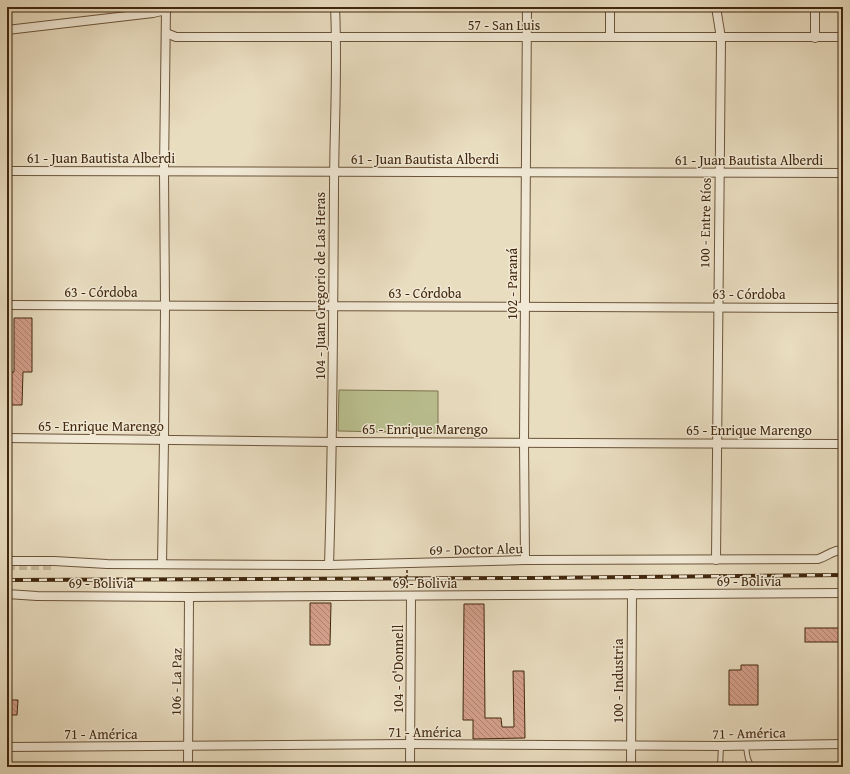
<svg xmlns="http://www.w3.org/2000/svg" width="850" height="774" viewBox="0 0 850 774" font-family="'Gentium Book Plus',serif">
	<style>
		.garden { fill: #bac090; stroke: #7e744e }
		.building { fill: url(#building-back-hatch); stroke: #41270c }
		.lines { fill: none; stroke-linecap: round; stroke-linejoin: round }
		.minor-tunnel { stroke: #c7b99c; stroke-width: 8; stroke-dasharray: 8 4; stroke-linecap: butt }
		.service-casing { stroke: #6b5439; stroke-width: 6 }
		.minor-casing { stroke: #6b5439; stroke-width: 10 }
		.path { stroke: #41270c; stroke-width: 1.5; stroke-dasharray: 3 2; stroke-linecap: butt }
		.service { stroke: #f1e9d6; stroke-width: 4 }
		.minor { stroke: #f1e9d6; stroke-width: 8 }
		.rail-casing { stroke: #41270c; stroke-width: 4 }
		.rail { stroke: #f1e9d6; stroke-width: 2.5; stroke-dasharray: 8; stroke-linecap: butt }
		.labels { text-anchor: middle; stroke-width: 3; stroke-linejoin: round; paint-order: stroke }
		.street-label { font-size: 14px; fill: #41270c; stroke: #f1e9d6 }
	</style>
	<defs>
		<pattern id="building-back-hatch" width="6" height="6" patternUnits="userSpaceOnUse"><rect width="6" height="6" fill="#d6a18d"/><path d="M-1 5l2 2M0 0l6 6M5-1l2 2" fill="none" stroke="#af8372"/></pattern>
	</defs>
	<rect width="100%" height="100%" fill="#e9ddc0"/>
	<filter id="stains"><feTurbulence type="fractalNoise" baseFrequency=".005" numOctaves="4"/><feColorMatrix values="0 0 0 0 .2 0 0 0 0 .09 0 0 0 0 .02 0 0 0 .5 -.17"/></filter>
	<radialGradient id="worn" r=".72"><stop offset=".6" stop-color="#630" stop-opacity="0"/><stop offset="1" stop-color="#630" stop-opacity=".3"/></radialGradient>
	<polygon class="garden" points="339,390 438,391 438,433 338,431"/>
	<g class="building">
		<polygon points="14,318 32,318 32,372 23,372 22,405 7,405 7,372 14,372"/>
		<polygon points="310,603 331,603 330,645 310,645"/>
		<polygon points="464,604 484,604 485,718 501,718 502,727 514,727 513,671 524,671 525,738 473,739 473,720 463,720"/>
		<rect x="805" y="628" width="38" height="14"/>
		<polygon points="741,665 758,665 758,705 729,705 729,670 741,670"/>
		<polygon points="7,700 18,700 17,715 7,715"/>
	</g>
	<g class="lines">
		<polyline class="minor-tunnel" points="7,566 51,566"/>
		<g class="service-casing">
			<g id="service">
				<path d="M746 746C747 754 747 761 753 767"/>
				<polyline points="720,767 721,746"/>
			</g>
		</g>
		<g class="minor-casing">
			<g id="minor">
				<polyline points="7,30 153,13 166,10 170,7"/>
				<polyline points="166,33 176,37 843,37"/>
				<polyline points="610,37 610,7"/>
				<polyline points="815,38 815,7"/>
				<polyline points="7,171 843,173"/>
				<polyline points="7,305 843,308"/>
				<polyline points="7,438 333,442 843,444"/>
				<polyline points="525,560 524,442 527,7"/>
				<polyline points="716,560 721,38 716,7"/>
				<path d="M7 561H54L107 564 329 565 525 560 818 559C828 556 832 550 843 550"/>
				<polyline points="162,564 164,440 165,305 164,171 166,7"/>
				<path d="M329 565C333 440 333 316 334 192 334 130 338 69 335 7"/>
				<polyline points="7,594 37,596 189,597 843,593"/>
				<polyline points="7,747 411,744 721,746 843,744"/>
				<polyline points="188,767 189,597"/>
				<polyline points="410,767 411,596"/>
				<polyline points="631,767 632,594"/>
			</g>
		</g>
		<polyline class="path" points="407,588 407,570"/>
		<use href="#service" class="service"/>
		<use href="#minor" class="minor"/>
		<g class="rail-casing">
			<polyline id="rail" points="7,580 533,578 843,575"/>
		</g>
		<use href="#rail" class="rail"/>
	</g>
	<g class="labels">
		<g class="street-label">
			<text x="504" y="30">57 - San Luis</text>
			<text x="101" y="163">61 - Juan Bautista Alberdi</text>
			<text x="425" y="164">61 - Juan Bautista Alberdi</text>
			<text x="749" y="165">61 - Juan Bautista Alberdi</text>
			<text transform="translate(705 223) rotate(-89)" y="5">100 - Entre Ríos</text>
			<text transform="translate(512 284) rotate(-90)" y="5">102 - Paraná</text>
			<text transform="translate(320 286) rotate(-90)" y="5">104 - Juan Gregorio de Las Heras</text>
			<text x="101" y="297">63 - Córdoba</text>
			<text x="425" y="298">63 - Córdoba</text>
			<text x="749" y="299">63 - Córdoba</text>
			<text x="101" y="431">65 - Enrique Marengo</text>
			<text x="425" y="434">65 - Enrique Marengo</text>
			<text x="749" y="435">65 - Enrique Marengo</text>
			<text transform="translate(476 549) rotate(-1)" y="5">69 - Doctor Aleu</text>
			<text x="749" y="586">69 - Bolivia</text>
			<text x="101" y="588">69 - Bolivia</text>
			<text x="425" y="588">69 - Bolivia</text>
			<text transform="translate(398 669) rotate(-90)" y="5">104 - O'Donnell</text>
			<text transform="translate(618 681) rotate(-90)" y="5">100 - Industria</text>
			<text transform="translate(176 682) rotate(-89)" y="5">106 - La Paz</text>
			<text x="425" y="737">71 - América</text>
			<text transform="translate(749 733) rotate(-1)" y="5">71 - América</text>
			<text x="101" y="739">71 - América</text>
		</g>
	</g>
	<rect width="850" height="774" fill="none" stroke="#e9ddc0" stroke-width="24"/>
	<rect x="8" y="8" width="834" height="758" fill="none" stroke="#41270c" stroke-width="2"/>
	<rect x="12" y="12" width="826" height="750" fill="none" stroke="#41270c"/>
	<rect width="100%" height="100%" filter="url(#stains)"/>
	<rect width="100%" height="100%" fill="url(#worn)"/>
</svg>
